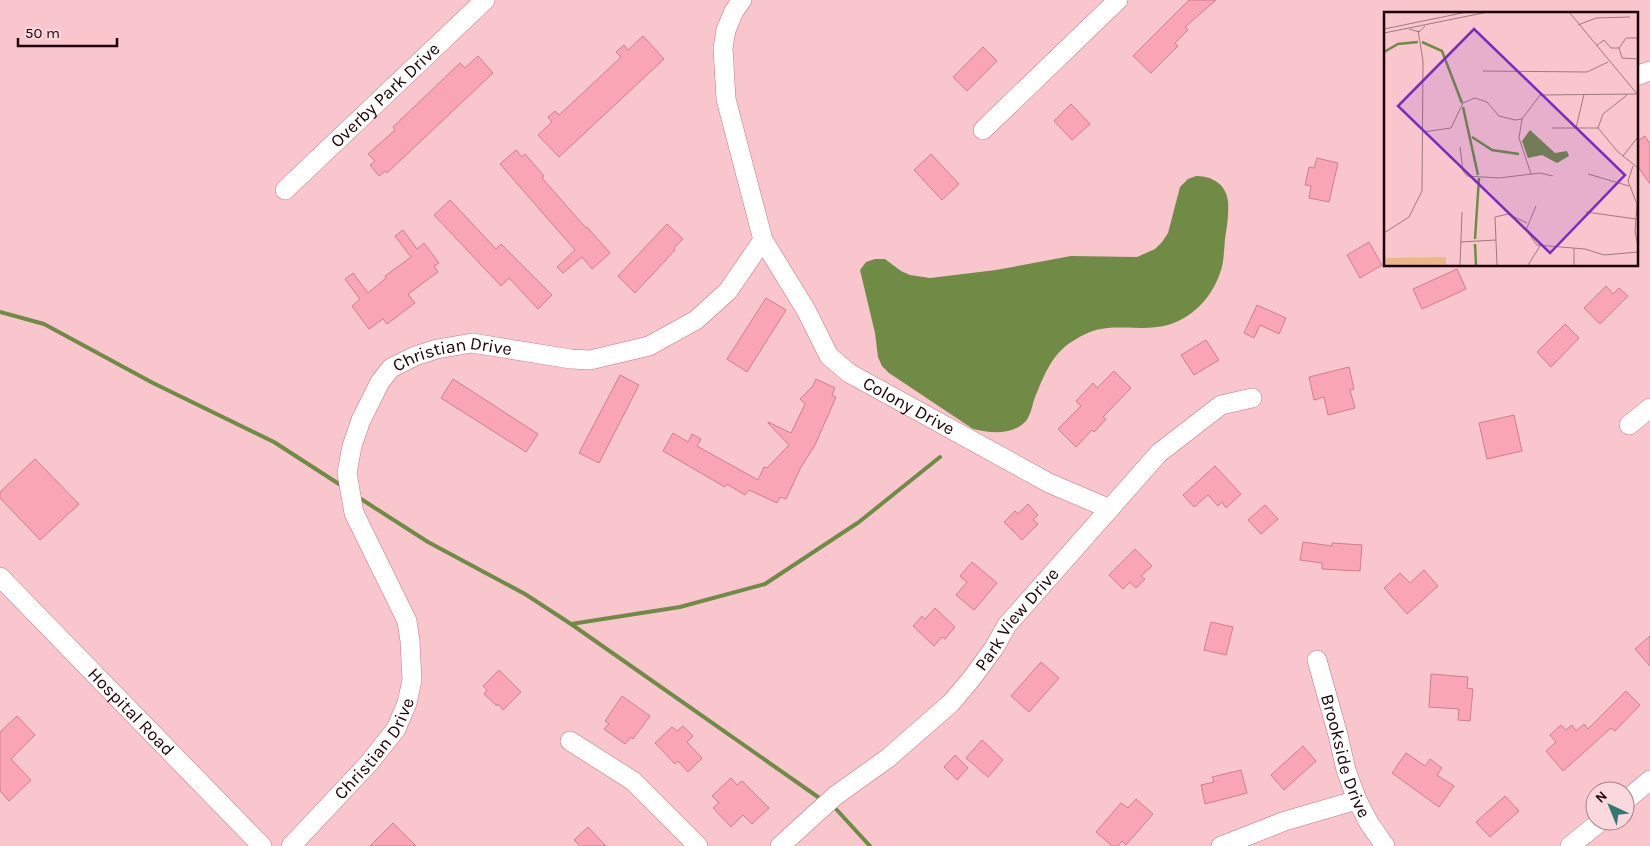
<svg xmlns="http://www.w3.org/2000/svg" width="1650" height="846" viewBox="0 0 1650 846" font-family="Karla,sans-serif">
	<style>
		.water { fill: #6f8b46 }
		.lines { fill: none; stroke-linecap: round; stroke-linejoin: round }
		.stream { stroke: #6f8b46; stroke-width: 4 }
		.building { fill: #f9a5b5; stroke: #ce7f8e }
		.minor-casing { stroke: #c27584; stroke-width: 20 }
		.minor { stroke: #fff; stroke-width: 19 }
		.labels { text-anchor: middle; stroke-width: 4; stroke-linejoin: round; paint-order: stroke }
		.street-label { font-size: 18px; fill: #1c0308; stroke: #fbd8dd }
		.inset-river { fill: none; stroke: #6f8b46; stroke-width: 2.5 }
		.inset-road { fill: none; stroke: #a1787f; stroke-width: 1 }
		.view { fill: #7b2cbf; fill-opacity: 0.15; stroke: #7b2cbf; stroke-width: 2.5 }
		.inset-edge { fill: none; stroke: #1c0308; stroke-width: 2.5 }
	</style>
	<rect width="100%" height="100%" fill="#f9c6ce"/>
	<path class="water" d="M1196 176C1212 176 1226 184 1228 201 1229 214 1227 226 1225 239 1224 250 1224 263 1220 273 1211 300 1187 324 1157 327 1123 331 1105 320 1073 341 1051 354 1043 378 1034 400 1032 407 1030 416 1026 421 1012 436 990 433 973 429L889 373 882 366 878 357 875 333 860 270 866 262 875 259H885L901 271 910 275 930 278 996 270 1071 256 1137 257 1155 249 1162 242 1168 233 1180 187 1188 179Z"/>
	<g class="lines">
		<g class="stream">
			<polyline points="0,312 44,324 153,383 274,442 339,484"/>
			<polyline points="361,499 428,542 525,594 571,624 818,797"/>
			<polyline points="571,624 680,607 765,584 859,522 940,457"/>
			<polyline points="836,809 870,846"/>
		</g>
	</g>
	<g class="building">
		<polygon points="1189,0 1216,0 1185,27 1188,30 1175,43 1178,46 1151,73 1133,56"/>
		<polygon points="643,36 664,59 559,157 538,135 552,122 548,117 555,111 559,115 586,90 621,57 616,52 624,45 628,50"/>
		<polygon points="983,47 997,61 967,91 953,77"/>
		<polygon points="478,56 493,73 387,173 385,171 379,176 370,165 375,161 368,154 395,130 393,127 460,63 465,68"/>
		<polygon points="1071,104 1090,124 1072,140 1054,121"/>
		<polygon points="1645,136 1650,144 1650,184 1636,164 1636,142"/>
		<polygon points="516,150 522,157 525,154 544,176 542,178 586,228 587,227 610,253 592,269 582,257 563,273 557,267 575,250 500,164"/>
		<polygon points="931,154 959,184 942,200 914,170"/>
		<polygon points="1317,158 1338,163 1329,202 1309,198 1311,186 1305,185 1309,167 1314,168"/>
		<polygon points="450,200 496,249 501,244 552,295 538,309 509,278 501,286 434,215"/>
		<polygon points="667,224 683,239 674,248 675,250 635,293 618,276"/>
		<polygon points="403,230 417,249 424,243 439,263 434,266 438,272 408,294 415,303 387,324 383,319 369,329 352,306 360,299 345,279 353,273 368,293 386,278 385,276 411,257 395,236"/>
		<polygon points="1369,242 1382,265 1360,278 1347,255"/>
		<polygon points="1457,269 1466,289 1422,309 1413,289"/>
		<polygon points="1606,286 1613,294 1619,288 1628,296 1600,324 1584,308"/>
		<polygon points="766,298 786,310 747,372 727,359"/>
		<polygon points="1257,305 1286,318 1279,334 1260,325 1254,338 1244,333"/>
		<polygon points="1565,324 1579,338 1551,367 1537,352"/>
		<polygon points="1206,340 1219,360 1194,375 1181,355"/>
		<polygon points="1349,367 1354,389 1350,390 1355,408 1328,415 1324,397 1314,400 1309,377"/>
		<polygon points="1114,371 1131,388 1103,417 1106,419 1094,432 1092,430 1076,447 1058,429 1081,406 1076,401 1093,383 1097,388"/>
		<polygon points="620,375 639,385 599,463 579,453"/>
		<polygon points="453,379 538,434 526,452 441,398"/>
		<polygon points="816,379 835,388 832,395 836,397 815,445 801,467 786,499 780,497 777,503 749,490 745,495 727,484 725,487 663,451 673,433 688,442 692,434 701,439 697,446 758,480 764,467 767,468 789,445 768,423 768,422 791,433 805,404 800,399 812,387"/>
		<polygon points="1514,415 1522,451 1487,459 1479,423"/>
		<polygon points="35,459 79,504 40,540 0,498 0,492"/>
		<polygon points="1215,466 1241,494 1226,508 1222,502 1218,506 1208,495 1194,507 1183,495"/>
		<polygon points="1028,504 1038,515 1033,520 1038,524 1022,540 1004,522 1015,511 1018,514"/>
		<polygon points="1265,505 1278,519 1261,534 1248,520"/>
		<polygon points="1303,542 1332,546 1332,543 1362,545 1360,571 1322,569 1322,563 1300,560"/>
		<polygon points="1135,549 1152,566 1141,576 1145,579 1136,588 1130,582 1123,589 1109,575"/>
		<polygon points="972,562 997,583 974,610 956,595 967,582 960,576"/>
		<polygon points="1424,570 1438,586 1407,614 1384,588 1400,573 1410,583"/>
		<polygon points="935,608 955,627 945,639 942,637 934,646 913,626 922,616 925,619"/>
		<polygon points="1211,622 1233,627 1226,655 1204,650"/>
		<polygon points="1650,636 1650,666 1635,649"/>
		<polygon points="1041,662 1059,678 1029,712 1011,696"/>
		<polygon points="499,670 521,692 503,710 498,704 497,706 484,694 487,690 483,686"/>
		<polygon points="1431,674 1468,677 1467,688 1473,689 1470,721 1458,720 1459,709 1429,707"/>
		<polygon points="1626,691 1640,705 1615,731 1611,728 1563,771 1546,751 1556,742 1550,735 1561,725 1566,730 1572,725 1576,731 1584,724 1588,729"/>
		<polygon points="622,696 650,716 633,739 631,737 625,744 604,729 609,724 605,721"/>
		<polygon points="17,716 35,735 11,759 31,780 9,801 0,791 0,732"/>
		<polygon points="683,726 693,736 687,742 702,758 688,772 678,761 675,764 655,743 672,727 677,731"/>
		<polygon points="982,740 1003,760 988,777 966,758"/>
		<polygon points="1303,746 1316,761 1284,790 1271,775"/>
		<polygon points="1406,753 1425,766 1430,759 1442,768 1437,775 1454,786 1439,807 1392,773"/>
		<polygon points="955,755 968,768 957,780 944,767"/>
		<polygon points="1241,770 1247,793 1205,804 1201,785 1214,782 1212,777"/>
		<polygon points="731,778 737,785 742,781 769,808 752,824 743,815 731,827 713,808 719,803 712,796"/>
		<polygon points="1505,796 1519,811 1490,837 1476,822"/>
		<polygon points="1136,799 1153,814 1126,845 1122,841 1118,846 1112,846 1096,832 1121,803 1128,808"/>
		<polygon points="393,823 416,846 370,846"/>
		<polygon points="588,827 606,846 580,846 574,840"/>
	</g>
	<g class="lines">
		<g class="minor-casing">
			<g id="minor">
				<polyline points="1636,76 1650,71"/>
				<polyline points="983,130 1118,0"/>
				<path id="s1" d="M285 190 485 0"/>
				<path id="s2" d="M763 240 806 310 829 356 849 373 1049 483 1110 509"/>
				<polyline points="1629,425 1650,408"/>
				<path id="s3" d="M0 577 262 846"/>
				<path id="s4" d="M1317 660 1338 735 1346 770 1357 800 1369 823 1385 846"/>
				<polyline points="570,741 633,781 698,846"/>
				<polyline points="1625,801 1650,780"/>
				<path id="s5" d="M291 846 369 763 396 729 407 703 412 680 410 641 407 621 354 513 347 473 352 446 361 420 380 382 391 368 415 356 437 349 472 343 571 359 590 360 649 346 696 320 728 291 763 240 726 99 723 48 726 30 734 11 742 0"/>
				<path id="s6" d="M780 846 835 796 888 758 951 703 972 678 994 648 1007 625 1159 453 1221 405 1252 398"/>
				<polyline points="1221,846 1285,821 1357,800"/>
				<polyline points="1570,846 1601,821"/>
			</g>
		</g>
		<use href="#minor" class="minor"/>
	</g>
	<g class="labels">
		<g class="street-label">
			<text dy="6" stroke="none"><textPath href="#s1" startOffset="138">Overby Park Drive</textPath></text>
			<text dy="6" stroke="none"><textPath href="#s5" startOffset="609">Christian Drive</textPath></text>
			<text dy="6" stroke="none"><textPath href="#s2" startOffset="228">Colony Drive</textPath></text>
			<text dy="6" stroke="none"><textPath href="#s6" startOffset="330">Park View Drive</textPath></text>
			<text dy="6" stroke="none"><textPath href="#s3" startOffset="188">Hospital Road</textPath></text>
			<text dy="6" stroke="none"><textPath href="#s5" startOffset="129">Christian Drive</textPath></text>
			<text dy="6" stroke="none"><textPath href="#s4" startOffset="100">Brookside Drive</textPath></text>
		</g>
	</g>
	<g transform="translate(1384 12)">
		<rect width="254" height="254" fill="#f9c6ce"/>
		<path d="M62 245V253H0V246Z" fill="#eab986"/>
		<path d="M146 118 171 141 183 139 185 144 173 151 158 143 144 146 138 129Z" fill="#6f8b46"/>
		<path class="inset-river" d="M38 30 58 39 78 91M0 40 14 32 34 30M79 95 94 163M88 125 108 138 135 142M91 227 95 166M91 232 92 253"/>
		<path class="inset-road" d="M185 0 254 83M194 13 212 6 246 5M0 17 83 0M25 17 35 20 41 14M0 21 104 0M254 26H242L235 36 238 46 254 47M212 34 220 28 227 36H235M99 59 203 60 224 50M243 83 219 102 214 116 234 140 254 156M138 107 135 126 147 162M168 116H214M192 116 200 82M39 120 67 116 79 91 91 86 103 90 115 104 131 108 138 107 156 83 253 82M76 135 79 159 83 164 115 166 156 161 169 164M239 144 254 125M249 154 244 169 253 192 251 220 254 234M204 162 245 174M152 194 142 218 153 233 201 237 220 243 254 240M202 200 252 207M0 221 25 205 38 179 39 49 34 18M76 230 112 228M76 253 78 200M113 253 111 205 124 202 143 211M144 253 156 234M190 253V236"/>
		<path class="view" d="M90 17 241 163 166 241 14 94Z"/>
		<rect width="254" height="254" class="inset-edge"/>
	</g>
	<g transform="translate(1610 806) rotate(316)"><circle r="24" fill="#fbd8dd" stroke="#a28388"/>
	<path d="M0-4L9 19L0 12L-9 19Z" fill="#327973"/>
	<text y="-8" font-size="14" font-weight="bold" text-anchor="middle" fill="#1c0308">N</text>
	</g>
	<path d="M18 38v8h99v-8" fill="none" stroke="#1c0308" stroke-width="2.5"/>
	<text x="25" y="38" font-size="15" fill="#1c0308" stroke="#fbd8dd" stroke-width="4" paint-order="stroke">50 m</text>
</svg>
